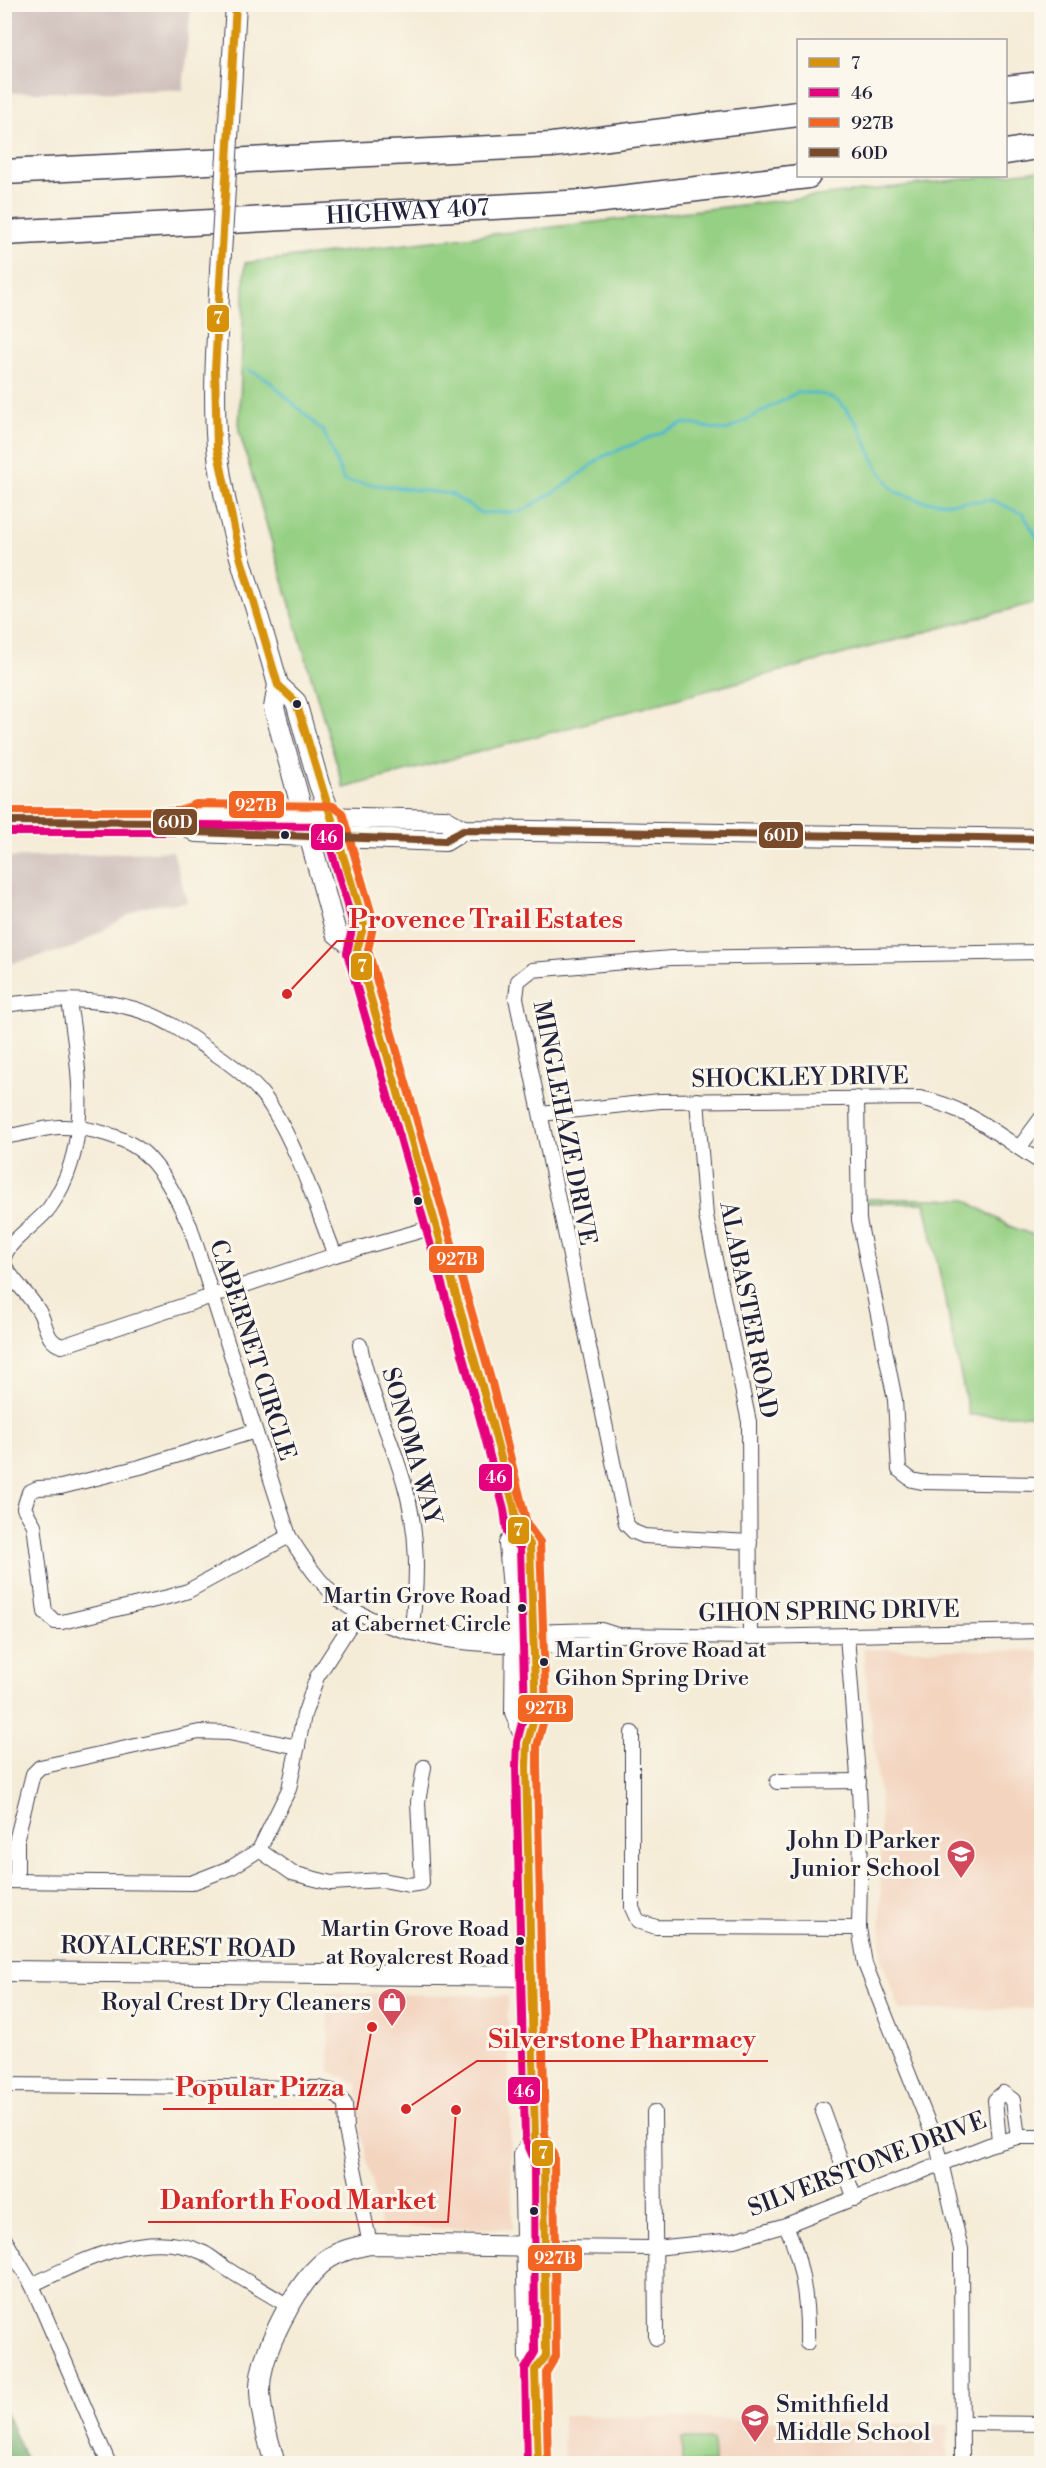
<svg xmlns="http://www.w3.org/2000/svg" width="1046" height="2468" viewBox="0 0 1046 2468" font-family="'Libre Bodoni',serif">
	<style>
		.built { fill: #f3d4bf }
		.industrial { fill: #cfc0bb }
		.green { fill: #96d084; stroke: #5c7960; stroke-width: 1.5 }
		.forest { fill: #78b272; stroke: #4d6a56; stroke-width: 1.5 }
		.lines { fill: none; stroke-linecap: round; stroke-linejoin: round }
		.stream { stroke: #4fb9cd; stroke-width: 3 }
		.street-casing { stroke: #424052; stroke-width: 16 }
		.secondary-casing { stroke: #424052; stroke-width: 22 }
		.highway-casing { stroke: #424052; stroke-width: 27 }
		.street { stroke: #fff; stroke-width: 14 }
		.secondary { stroke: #fff; stroke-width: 20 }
		.highway { stroke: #fff; stroke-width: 24 }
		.secondary-bridge-casing { stroke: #424052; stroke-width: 22; stroke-linecap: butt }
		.secondary-bridge { stroke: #fff; stroke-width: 20 }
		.bus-1-casing { stroke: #fbf7ec; stroke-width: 12 }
		.bus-2-casing { stroke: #fbf7ec; stroke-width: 12 }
		.bus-3-casing { stroke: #fbf7ec; stroke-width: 12 }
		.bus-4-casing { stroke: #fbf7ec; stroke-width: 12 }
		.bus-1 { stroke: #d79209; stroke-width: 8 }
		.bus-2 { stroke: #e5007d; stroke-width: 8 }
		.bus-3 { stroke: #f26522; stroke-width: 8 }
		.bus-4 { stroke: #7a4b2a; stroke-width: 8 }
		.bus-dot { fill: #22223b; stroke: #fbf7ec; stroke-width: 2 }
		.labels { text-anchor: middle; stroke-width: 6; stroke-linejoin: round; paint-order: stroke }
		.bus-label { font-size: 22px; fill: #22223b; stroke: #fbf7ec; text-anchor: end }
		.street-label { font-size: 24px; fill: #22223b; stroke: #fbf7ec }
		.poi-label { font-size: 24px; fill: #22223b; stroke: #fbf7ec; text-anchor: end }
		.leader { fill: none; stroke: #d62828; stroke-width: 2 }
		.callout-dot { fill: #d62828; stroke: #fbf7ec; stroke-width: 2 }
		.callout-label { font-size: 26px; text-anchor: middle; font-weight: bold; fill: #d62828; stroke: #fbf7ec; stroke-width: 6; stroke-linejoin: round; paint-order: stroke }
		.line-badge { stroke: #fbf7ec; stroke-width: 2 }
		.badge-label { font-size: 16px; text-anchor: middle; font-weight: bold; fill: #fff }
	</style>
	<rect width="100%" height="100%" fill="#fbf7ec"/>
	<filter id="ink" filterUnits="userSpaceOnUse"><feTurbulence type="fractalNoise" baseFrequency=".0167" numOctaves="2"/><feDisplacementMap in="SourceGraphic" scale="12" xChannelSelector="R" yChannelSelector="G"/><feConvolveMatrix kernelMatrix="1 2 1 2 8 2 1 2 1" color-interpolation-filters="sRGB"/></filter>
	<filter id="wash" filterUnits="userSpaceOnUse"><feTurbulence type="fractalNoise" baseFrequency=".008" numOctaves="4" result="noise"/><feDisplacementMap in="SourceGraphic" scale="24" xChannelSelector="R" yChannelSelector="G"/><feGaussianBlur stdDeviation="1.35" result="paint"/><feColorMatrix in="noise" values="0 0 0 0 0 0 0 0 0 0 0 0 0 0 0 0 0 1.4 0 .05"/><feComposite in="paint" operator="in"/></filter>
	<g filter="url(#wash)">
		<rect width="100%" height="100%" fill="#f5ecd7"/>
		<g class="built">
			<polygon points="863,1649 1041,1651 1041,2009 900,2010 881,1957 880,1799"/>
			<polygon points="327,1993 507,1996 513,2229 381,2227 358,2119 357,2083 330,2072"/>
			<polygon points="562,2415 948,2425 947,2463 564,2463"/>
		</g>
		<g class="industrial">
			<polygon points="4,5 191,5 183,90 5,93"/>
			<polygon points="173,851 187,902 142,907 73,948 5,965 5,858"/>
		</g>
		<g class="green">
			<polygon points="1041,170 1041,601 344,788 239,431 245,263"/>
			<polygon points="865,1199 964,1199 1009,1226 1041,1238 1041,1415 969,1415 925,1203 865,1203"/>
			<polygon points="682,2439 713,2439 714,2463 682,2463"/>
		</g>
		<polygon class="forest" points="5,2411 28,2463 5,2463"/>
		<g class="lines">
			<g class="stream">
				<polyline points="247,369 268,380 324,432 344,481 451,494 481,513 520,512 563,487 602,457 685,423 726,431 798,392 825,395 840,402 859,426 876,465 894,491 922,501 947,503 992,500 1023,514 1042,546"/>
				<polyline points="4,2456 7,2464"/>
			</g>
		</g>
	</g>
	<g filter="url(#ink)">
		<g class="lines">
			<g class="street-casing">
				<g id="street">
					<path d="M4 1005C59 998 120 995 170 1024 183 1031 196 1041 208 1049 232 1064 257 1083 272 1108 300 1153 315 1205 335 1255"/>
					<polyline points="857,1098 859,1220 895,1400 899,1470 912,1480 922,1482 1042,1484"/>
					<polyline points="697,1100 706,1216 749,1422 750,1637"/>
					<path d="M541 1114 660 1101 919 1098C967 1106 1001 1138 1042 1163"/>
					<path d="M4 1137C22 1134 42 1128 59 1127 87 1126 130 1137 149 1158 167 1177 179 1203 190 1226L289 1536C306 1563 329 1598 359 1613 417 1643 491 1647 555 1645 578 1645 598 1647 617 1635"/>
					<polyline points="1019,1148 1042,1117"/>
					<path d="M4 1258C8 1240 39 1223 50 1207 93 1145 79 1070 69 1001"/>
					<path d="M4 1264C13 1283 32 1296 41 1315 47 1328 47 1342 62 1346L335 1255 434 1227"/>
					<path d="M360 1345C369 1393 392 1439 405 1486 419 1536 418 1582 411 1633"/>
					<polyline points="255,1431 140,1467 61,1487 38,1488 29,1492 24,1508 34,1525 45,1612 55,1622 62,1622 172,1596 188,1591 289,1536"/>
					<polyline points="750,1542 644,1536 634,1532 626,1524 516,998 518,981 532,970 671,958 1042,952"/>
					<polyline points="436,1634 601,1630 617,1635 750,1637 1042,1631"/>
					<polyline points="847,1636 859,1789 861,1829 859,1928 865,1964 937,2145 961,2249 962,2464"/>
					<polyline points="632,1733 632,1908 638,1921 656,1927 859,1928"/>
					<polyline points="777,1782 859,1781"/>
					<polyline points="259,1850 292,1873 331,1883 383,1880 409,1885 422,1883 418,1802 424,1767"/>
					<polyline points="4,1881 191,1883 232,1867 259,1850 289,1789 304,1715 317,1677 358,1613"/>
					<polyline points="17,1881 17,1837 33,1774 40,1767 199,1732 229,1733 298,1747"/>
					<polyline points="4,2085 319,2088 333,2091 345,2104 346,2130 370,2244"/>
					<polyline points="822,2109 855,2199"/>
					<polyline points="654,2112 656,2338"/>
					<polyline points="999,2141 995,2100 1003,2093 1013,2100 1018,2137"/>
					<path d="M786 2225C803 2263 808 2302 807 2343"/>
					<polyline points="4,2238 32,2285 109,2464"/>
					<polyline points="545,2247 655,2248 734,2240 786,2225 989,2145 1018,2137 1042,2137"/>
					<path d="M32 2285C81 2261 148 2226 204 2253 212 2257 219 2264 227 2269 247 2282 269 2294 290 2307"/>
					<polyline points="962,2423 1042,2424"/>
				</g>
			</g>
			<g class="secondary-casing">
				<g id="secondary">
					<polyline points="230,106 236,4"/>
					<path d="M220 270C218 329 212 389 217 447 225 529 258 607 278 685L274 708 336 933 357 950"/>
					<polyline points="278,685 296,702 319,784 339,838 364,924 357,950 482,1386 514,1507 517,1529 530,1544 535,1631 536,1712 527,1744 526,1767 535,2138 544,2156 546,2356 535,2370"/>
					<polyline points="4,821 182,822 196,814 445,820 463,830 1042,839"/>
					<polyline points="182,822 196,832 445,841 463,830"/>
					<polyline points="517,1529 509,1544 516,1622 515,1712 527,1744"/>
					<polyline points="4,1971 531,1976"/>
					<polyline points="535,2138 524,2155 529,2357 535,2370 538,2464"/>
					<path d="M275 2464C268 2439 260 2413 260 2387 261 2352 294 2289 320 2265 334 2252 352 2248 370 2244L545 2247"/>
				</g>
			</g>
			<g class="highway-casing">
				<g id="highway">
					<polyline points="1006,88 1042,84"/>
					<polyline points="1006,152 1042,146"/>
					<polyline points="4,172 552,145 798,114"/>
					<path id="s1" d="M4 233 586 202 808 176"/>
				</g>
			</g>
			<use href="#street" class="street"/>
			<use href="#secondary" class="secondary"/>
			<use href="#highway" class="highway"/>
			<g class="secondary-bridge-casing">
				<polyline id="secondary-bridge" points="220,270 230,106"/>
			</g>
			<use href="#secondary-bridge" class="secondary-bridge"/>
			<g class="bus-1-casing">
				<polyline id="bus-1" points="236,4 215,371 217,448 240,556 278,685 296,702 364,924 357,950 482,1386 514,1507 517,1529 530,1544 536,1712 527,1744 526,1767 535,2138 544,2156 546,2356 535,2370 538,2464"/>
			</g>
			<g class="bus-2-casing">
				<polyline id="bus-2" points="4,832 182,832 199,825 324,826 353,924 347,953 472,1389 504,1509 507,1532 520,1548 525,1711 517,1742 516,1767 525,2138 534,2159 535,2352 525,2369 527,2464"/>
			</g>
			<g class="bus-3-casing">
				<polyline id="bus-3" points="4,811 179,811 196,804 333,806 342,813 374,922 368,950 492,1383 527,1524 540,1542 546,1712 537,1746 537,1767 545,2135 554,2156 556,2356 546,2373 548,2464"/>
			</g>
			<g class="bus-4-casing">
				<polyline id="bus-4" points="4,821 182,822 196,832 445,841 463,830 1042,839"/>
			</g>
			<use href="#bus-1" class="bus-1"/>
			<use href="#bus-2" class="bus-2"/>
			<use href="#bus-3" class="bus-3"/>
			<use href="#bus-4" class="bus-4"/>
		</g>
	</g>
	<defs>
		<g id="school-pin" transform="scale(1.5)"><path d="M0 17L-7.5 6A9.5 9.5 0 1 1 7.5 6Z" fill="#d1495b" stroke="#fbf7ec"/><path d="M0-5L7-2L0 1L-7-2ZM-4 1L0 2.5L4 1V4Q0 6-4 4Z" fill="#fff"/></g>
		<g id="shop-pin" transform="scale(1.5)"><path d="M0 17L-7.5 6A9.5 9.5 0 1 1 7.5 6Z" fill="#d1495b" stroke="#fbf7ec"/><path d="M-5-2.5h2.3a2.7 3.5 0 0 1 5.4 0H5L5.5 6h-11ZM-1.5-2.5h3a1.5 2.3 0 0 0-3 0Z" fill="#fff"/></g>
	</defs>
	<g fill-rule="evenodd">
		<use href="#school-pin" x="961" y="1854"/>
		<use href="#shop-pin" x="392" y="2002"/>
		<use href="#school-pin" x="755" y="2418"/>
	</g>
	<g class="bus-dot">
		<circle cx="297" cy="704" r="5"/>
		<circle cx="285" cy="835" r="5"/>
		<circle cx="418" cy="1201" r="5"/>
		<circle cx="522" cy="1608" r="5"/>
		<circle cx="544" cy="1662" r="5"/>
		<circle cx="520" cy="1941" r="5"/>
		<circle cx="534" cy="2211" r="5"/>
	</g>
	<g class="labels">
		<g class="bus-label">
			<text x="511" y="1603">Martin Grove Road<tspan x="511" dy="28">at Cabernet Circle</tspan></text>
			<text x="555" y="1657" text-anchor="start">Martin Grove Road at<tspan x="555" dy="28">Gihon Spring Drive</tspan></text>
			<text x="509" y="1936">Martin Grove Road<tspan x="509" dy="28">at Royalcrest Road</tspan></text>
		</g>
		<g class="street-label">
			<text dy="8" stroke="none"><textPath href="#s1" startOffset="404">HIGHWAY 407</textPath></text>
			<text transform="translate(800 1077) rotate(-1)" y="8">SHOCKLEY DRIVE</text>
			<text transform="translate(565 1123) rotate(79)" y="8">MINGLEHAZE DRIVE</text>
			<text transform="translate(749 1310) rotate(79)" y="8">ALABASTER ROAD</text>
			<text transform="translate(253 1350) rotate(72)" y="8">CABERNET CIRCLE</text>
			<text transform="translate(412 1446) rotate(74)" y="8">SONOMA WAY</text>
			<text transform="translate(829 1611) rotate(-1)" y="8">GIHON SPRING DRIVE</text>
			<text transform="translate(178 1947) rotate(1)" y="8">ROYALCREST ROAD</text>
			<text transform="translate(867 2164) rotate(-21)" y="8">SILVERSTONE DRIVE</text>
		</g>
		<g class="poi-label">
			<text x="940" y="1848">John D Parker<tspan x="940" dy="28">Junior School</tspan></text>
			<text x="371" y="2010">Royal Crest Dry Cleaners</text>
			<text x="776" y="2412" text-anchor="start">Smithfield<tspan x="776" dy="28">Middle School</tspan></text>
		</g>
	</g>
	<path class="leader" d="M287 994L337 941H635M406 2109L477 2061H768M372 2027L357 2109H163M456 2110L448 2222H148"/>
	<g class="callout-dot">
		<circle cx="287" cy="994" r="6"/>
		<circle cx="406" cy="2109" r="6"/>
		<circle cx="372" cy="2027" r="6"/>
		<circle cx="456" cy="2110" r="6"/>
	</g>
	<g class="callout-label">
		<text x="486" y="928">Provence Trail Estates</text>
		<text x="622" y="2048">Silverstone Pharmacy</text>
		<text x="260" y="2096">Popular Pizza</text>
		<text x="298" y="2209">Danforth Food Market</text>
	</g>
	<g class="line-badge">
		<rect x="206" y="304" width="24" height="29" rx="6" fill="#d79209"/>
		<rect x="228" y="790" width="57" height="29" rx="6" fill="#f26522"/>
		<rect x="152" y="808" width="46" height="28" rx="6" fill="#7a4b2a"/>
		<rect x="758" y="821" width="46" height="28" rx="6" fill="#7a4b2a"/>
		<rect x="310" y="823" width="34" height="28" rx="6" fill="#e5007d"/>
		<rect x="350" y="952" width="23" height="29" rx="6" fill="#d79209"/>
		<rect x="428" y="1245" width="57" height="29" rx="6" fill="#f26522"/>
		<rect x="478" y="1463" width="35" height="29" rx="6" fill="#e5007d"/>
		<rect x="507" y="1516" width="23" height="29" rx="6" fill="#d79209"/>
		<rect x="517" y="1694" width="57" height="29" rx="6" fill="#f26522"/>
		<rect x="507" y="2076" width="34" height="29" rx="6" fill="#e5007d"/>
		<rect x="531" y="2139" width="23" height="28" rx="6" fill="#d79209"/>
		<rect x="527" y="2244" width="56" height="28" rx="6" fill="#f26522"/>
	</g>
	<g class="badge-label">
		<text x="218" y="324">7</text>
		<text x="256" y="811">927B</text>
		<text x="175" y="828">60D</text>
		<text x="781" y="841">60D</text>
		<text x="327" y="843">46</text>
		<text x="362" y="972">7</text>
		<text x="457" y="1265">927B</text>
		<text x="496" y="1483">46</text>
		<text x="518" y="1536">7</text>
		<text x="546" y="1714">927B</text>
		<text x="524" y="2097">46</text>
		<text x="543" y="2159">7</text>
		<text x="555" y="2264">927B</text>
	</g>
	<rect width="1046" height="2468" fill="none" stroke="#fbf7ec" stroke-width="24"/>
	<rect x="797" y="39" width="210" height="138" fill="#fbf7ec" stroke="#a4a2a5" stroke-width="1.5"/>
	<rect x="809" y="58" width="30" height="9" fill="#d79209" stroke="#a4a2a5" stroke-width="1.5"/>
	<text x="851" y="69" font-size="18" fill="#22223b">7</text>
	<rect x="809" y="88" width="30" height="9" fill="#e5007d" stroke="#a4a2a5" stroke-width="1.5"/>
	<text x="851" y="99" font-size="18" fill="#22223b">46</text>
	<rect x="809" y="118" width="30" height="9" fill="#f26522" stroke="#a4a2a5" stroke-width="1.5"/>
	<text x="851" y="129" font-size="18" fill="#22223b">927B</text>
	<rect x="809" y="148" width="30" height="9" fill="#7a4b2a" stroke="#a4a2a5" stroke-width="1.5"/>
	<text x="851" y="159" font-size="18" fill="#22223b">60D</text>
</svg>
